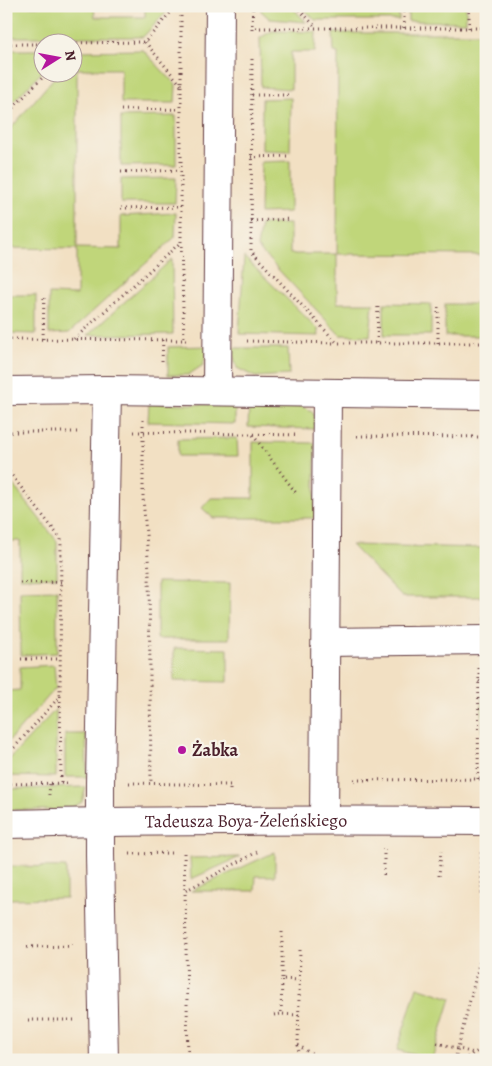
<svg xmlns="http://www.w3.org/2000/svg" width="492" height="1066" viewBox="0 0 492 1066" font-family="Alegreya,serif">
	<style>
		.green { fill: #c0d67a; stroke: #857a52 }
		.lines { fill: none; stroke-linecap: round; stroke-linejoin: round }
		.minor-casing { stroke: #633c42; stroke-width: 30 }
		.path { stroke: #633c42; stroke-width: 3; stroke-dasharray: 1 4; stroke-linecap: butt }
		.minor { stroke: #fff; stroke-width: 28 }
		.poi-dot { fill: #b5179e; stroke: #f7f3e8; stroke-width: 2 }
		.labels { text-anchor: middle; stroke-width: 4.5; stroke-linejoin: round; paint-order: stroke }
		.poi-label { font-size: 18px; font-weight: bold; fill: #4a1f2b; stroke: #f7f3e8; text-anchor: start }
		.street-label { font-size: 18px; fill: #4a1f2b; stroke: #f7f3e8 }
	</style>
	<rect width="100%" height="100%" fill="#f7f3e8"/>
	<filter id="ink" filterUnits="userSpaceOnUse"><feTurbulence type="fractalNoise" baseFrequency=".02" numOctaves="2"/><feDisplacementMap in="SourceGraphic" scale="10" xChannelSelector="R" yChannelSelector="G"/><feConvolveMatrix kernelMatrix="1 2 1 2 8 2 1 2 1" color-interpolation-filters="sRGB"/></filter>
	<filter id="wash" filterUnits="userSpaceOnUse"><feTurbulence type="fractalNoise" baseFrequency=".0096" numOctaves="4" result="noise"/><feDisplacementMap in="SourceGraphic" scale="20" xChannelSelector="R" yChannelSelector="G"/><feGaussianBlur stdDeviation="1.12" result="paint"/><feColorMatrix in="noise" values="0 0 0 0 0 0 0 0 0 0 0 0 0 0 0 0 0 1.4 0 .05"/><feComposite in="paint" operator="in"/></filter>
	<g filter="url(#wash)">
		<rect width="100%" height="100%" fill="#f2e0c3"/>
		<g class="green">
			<polygon points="6,6 94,6 95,17 145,17 145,6 172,6 143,37 6,37"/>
			<polygon points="261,6 291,6 306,22 270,19 261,11"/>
			<polygon points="301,6 399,6 399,20 315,20"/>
			<polygon points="408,6 466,6 466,22 408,21"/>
			<polygon points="272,31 316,32 315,52 291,52 291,89 261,87 260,38"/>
			<polygon points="333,33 486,33 486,255 337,254 337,303 373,303 370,336 340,335 257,247 261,224 290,224 290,254 337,254 338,53 334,52"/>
			<polygon points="6,50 42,50 42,72 6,109"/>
			<polygon points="143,50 176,85 175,103 121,103 121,69 77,69 77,248 121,249 121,216 176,213 175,237 69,333 49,334 49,294 77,295 77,249 6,248 6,134 58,73 72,72 73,55 76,51"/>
			<polygon points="291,98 290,151 262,150 262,99"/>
			<polygon points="176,116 176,165 121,166 121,117"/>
			<polygon points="290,161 290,212 260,213 261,162"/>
			<polygon points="176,178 175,203 121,203 121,179"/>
			<polygon points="244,257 318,329 319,336 239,334"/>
			<polygon points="172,259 173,334 88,335"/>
			<polygon points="6,295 36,295 36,334 6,333"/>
			<polygon points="384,303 431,304 431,335 384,335"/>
			<rect x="445" y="304" width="41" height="32"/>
			<polygon points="209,346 203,365 188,375 168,375 168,347"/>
			<polygon points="231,348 288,348 289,375 255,377 237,368"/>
			<polygon points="149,403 235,405 235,424 148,422"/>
			<polygon points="249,405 301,406 312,411 315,417 315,429 248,427"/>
			<polygon points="237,438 238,456 178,456 178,439"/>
			<polygon points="253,442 315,443 315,518 213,518 202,508 211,498 253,498"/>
			<polygon points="6,476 57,541 57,577 20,578 20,541 6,541"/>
			<polygon points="351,545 486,548 486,621 483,621 483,597 402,597"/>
			<polygon points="157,582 230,583 229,639 157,639"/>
			<polygon points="57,590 57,653 21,655 20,591"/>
			<polygon points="174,648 228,649 228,682 174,681"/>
			<polygon points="54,665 56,688 6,744 6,691 20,690 20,667"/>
			<polygon points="486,694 486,774 483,774 482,695"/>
			<polygon points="56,709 56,777 6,776 6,763"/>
			<polygon points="65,734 86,734 87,777 65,777"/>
			<polygon points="86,787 82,802 68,810 6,810 6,789"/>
			<polygon points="275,852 275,876 256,876 255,891 191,891"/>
			<polygon points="240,857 191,879 190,858"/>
			<polygon points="6,866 66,867 66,898 6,899"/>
			<polygon points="417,987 451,998 432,1060 397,1050"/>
		</g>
	</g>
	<g filter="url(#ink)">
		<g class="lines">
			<g class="minor-casing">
				<g id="minor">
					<polyline points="6,391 107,390 486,395"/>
					<polyline points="217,391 220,6"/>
					<polyline points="326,642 486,640"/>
					<polyline points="324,820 327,393"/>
					<path id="s1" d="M6 824C166 820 326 820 486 821"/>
					<polyline points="104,1060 100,855 100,783 107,390"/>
				</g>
			</g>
			<g class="path">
				<polyline points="181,6 181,243 184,340 188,340"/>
				<polyline points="296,6 316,27"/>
				<polyline points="252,25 253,6"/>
				<polyline points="404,28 404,6"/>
				<polyline points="469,28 469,6"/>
				<polyline points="252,30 252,28 486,28"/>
				<polyline points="145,42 181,85"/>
				<polyline points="72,43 145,42 176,6"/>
				<polyline points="6,44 42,44"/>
				<polyline points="252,59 251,251 337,343 486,343"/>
				<polyline points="252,95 291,95"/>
				<polyline points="121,110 181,109"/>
				<polyline points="6,115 48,72"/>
				<polyline points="251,157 290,156"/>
				<polyline points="121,172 181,170"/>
				<polyline points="121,208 181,207"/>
				<polyline points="251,221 290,219"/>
				<polyline points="6,339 184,340"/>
				<polyline points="43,339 44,295"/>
				<polyline points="74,339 180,243"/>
				<polyline points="247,341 336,343"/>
				<polyline points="377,343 378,303"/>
				<polyline points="438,343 438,304"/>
				<polyline points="162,361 163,340"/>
				<polyline points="143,420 143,498 149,570 151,784"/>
				<polyline points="6,432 78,432"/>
				<polyline points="134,432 298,435"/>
				<polyline points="253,435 296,493"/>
				<polyline points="357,436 486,437"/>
				<polyline points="6,468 61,539 60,696 6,757"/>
				<polyline points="20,583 61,582"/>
				<polyline points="21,659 60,659"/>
				<polyline points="479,681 486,687"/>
				<polyline points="60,696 61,783"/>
				<polyline points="478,779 479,668"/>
				<polyline points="354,780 486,779"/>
				<polyline points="129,783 230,785 230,793"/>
				<polyline points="6,784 70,783"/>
				<polyline points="49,795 50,783"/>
				<polyline points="384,849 384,876"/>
				<polyline points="184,853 185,891"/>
				<polyline points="130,854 171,853"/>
				<polyline points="439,876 441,851"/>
				<polyline points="282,932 282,979"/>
				<polyline points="27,947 74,946"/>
				<polyline points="300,950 298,1045 300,1060"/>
				<polyline points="274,1015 281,1014"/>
				<polyline points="299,1015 281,1014 282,979 299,980"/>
				<polyline points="28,1020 74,1020"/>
				<polyline points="437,1043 474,1053"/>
				<polyline points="298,1045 320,1060"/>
				<polyline points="188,1060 185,891 257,852"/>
				<polyline points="455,1060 483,948 481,849"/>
				<polyline points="463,1060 486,1046"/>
			</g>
			<use href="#minor" class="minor"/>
		</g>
	</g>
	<circle class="poi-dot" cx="182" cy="750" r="5"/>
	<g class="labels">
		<g class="poi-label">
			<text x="192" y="756">Żabka</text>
		</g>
		<g class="street-label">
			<text dy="6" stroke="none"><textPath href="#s1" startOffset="240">Tadeusza Boya-Żeleńskiego</textPath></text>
		</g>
	</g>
	<rect width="492" height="1066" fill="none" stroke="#f7f3e8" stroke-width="25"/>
	<g transform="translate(58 58) rotate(79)"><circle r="24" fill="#f7f3e8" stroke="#b29e9c"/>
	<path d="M0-4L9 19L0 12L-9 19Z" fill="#b5179e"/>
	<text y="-8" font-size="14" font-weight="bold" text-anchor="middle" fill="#4a1f2b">N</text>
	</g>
</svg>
